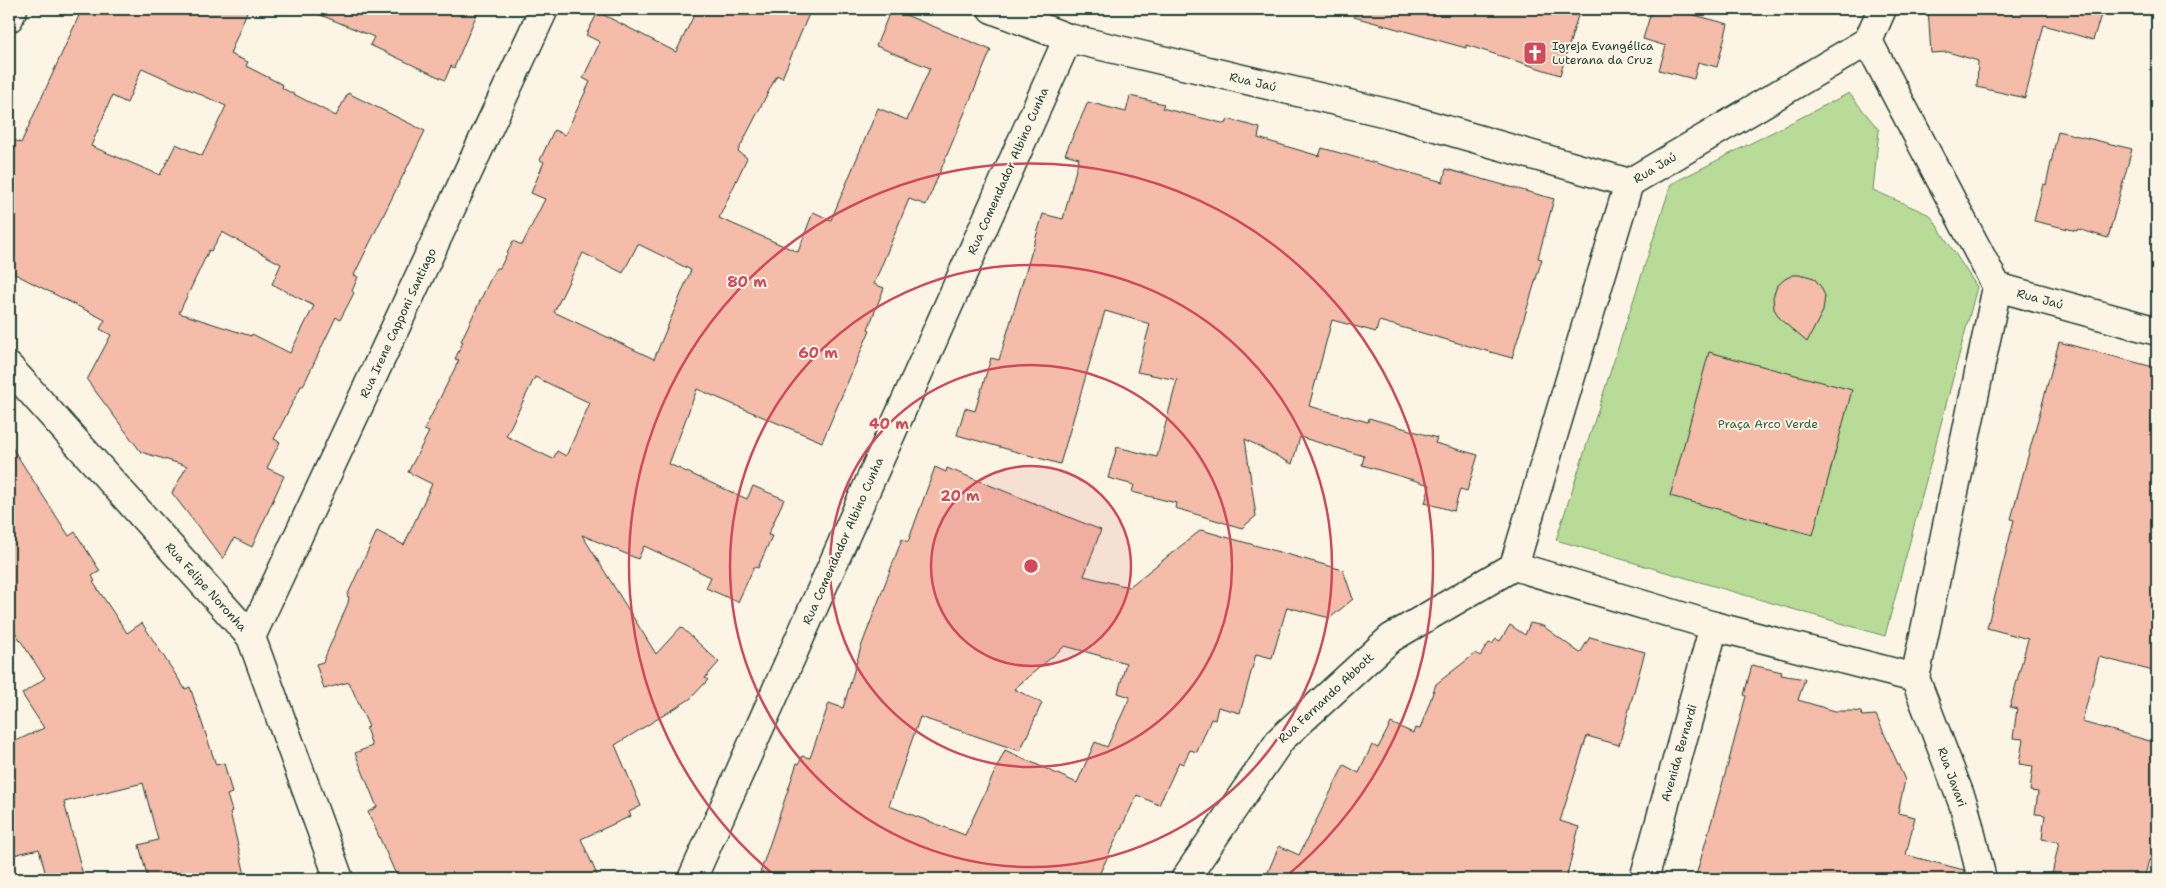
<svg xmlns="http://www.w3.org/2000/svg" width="2166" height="888" viewBox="0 0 2166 888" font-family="'Shantell Sans',sans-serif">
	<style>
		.green { fill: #b8dc97; stroke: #6c8c66 }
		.building { fill: #f4bca9; stroke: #1f3d34; fill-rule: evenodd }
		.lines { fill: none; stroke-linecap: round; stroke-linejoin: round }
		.minor-casing { stroke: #1f3d34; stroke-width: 31 }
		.tertiary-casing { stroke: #1f3d34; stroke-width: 31 }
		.minor { stroke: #fcf5e5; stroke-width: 28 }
		.tertiary { stroke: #fcf5e5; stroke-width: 28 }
		.ring { fill: none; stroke: #d1495b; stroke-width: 2.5 }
		.labels { text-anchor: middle; stroke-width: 4; stroke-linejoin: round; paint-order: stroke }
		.poi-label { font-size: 12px; fill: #1f3d34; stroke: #fcf5e5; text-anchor: start }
		.street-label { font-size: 12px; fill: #1f3d34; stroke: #fcf5e5 }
		.park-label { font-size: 12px; fill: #3e5d48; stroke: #fcf5e5 }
		.centre { fill: #d1495b; stroke: #fcf5e5; stroke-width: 2.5 }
		.ring-label { font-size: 15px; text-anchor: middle; font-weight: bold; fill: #d1495b; stroke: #fcf5e5; stroke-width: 4; stroke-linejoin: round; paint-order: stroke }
	</style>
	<rect width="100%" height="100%" fill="#fcf5e5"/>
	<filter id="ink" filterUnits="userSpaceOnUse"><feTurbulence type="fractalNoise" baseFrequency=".02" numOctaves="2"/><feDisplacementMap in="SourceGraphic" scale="10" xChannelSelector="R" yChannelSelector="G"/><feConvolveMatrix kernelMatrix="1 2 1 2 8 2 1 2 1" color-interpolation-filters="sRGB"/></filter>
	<g filter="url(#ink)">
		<polygon class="green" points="1849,93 1879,130 1873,190 1930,215 1977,287 1885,636 1556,540 1671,184"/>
		<g class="building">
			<path d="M82 9H248L230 54 248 62 246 66 283 85 282 88 336 116 348 93 425 131 354 275 358 277 352 291 354 293 340 320 336 317 303 386H301L274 439 280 442 267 468 284 476 252 547 234 538 223 559 172 493 187 466 141 452 87 380 111 335 100 329 105 320 9 271V138L21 143ZM142 68 226 106 202 156 176 144 160 175 91 146 112 96 127 103ZM222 232 281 264 272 284 314 306 290 353 252 334 251 336 179 313 209 250 211 251Z"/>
			<polygon points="306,9 479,9 454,68 451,66 445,80 370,45 374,37"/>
			<path d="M697 9H811L782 78 777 75 738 151 747 158 719 218 798 252 813 212 831 220 878 108 907 120 930 68 876 46 891 9 991 50 926 205 909 199 874 284 884 288 868 329 870 330 822 442 697 389 669 464 747 499 753 486 784 499 768 535 772 536 758 568 754 567 738 602 706 588 711 577 644 546 638 559 582 535 656 654 681 627 719 662 705 678 708 680 690 699 615 745 641 806 629 812 631 816 581 839 599 879H398L368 812 377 807 355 753 372 746 366 728 369 727 349 682 324 689 316 664 323 662 348 603 349 597 347 596 377 531 404 545 432 484 408 472 429 432 424 430 459 360 455 359 463 342 461 341 488 284 496 268H500L513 241 522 245 545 199 531 193 544 162 540 160 554 130 565 135 590 82 583 78 600 42 586 35 598 12 676 52ZM638 244 691 270 654 359 554 312 583 253 623 273ZM535 377 590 403 566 456 557 451 553 459 506 436Z"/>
			<polygon points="1356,9 1580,9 1560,75 1466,45 1466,48 1354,17"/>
			<polygon points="1652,9 1672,9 1728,24 1717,67 1698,62 1694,79 1659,70 1666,46 1643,39"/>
			<polygon points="1928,9 2103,9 2093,40 2044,25 2025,98 1977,87 1978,61 1948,52 1931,53"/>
			<polygon points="1130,96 1164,104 1162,108 1226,124 1228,119 1260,128 1258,138 1319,156 1322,148 1443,182 1446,169 1554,199 1538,258 1542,259 1512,358 1379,321 1376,332 1332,320 1309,406 1368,422 1369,418 1437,438 1435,443 1478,455 1467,491 1460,489 1454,511 1425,503 1430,485 1362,465 1364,456 1300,437 1292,464 1245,439 1256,516 1242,528 1175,508 1176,503 1132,492 1134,485 1108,478 1117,447 1157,457 1177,380 1137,372 1150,324 1105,311 1060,464 957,435 965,408 975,411 991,358 999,360 1043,214 1063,219 1079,158 1065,154 1088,102 1126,112"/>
			<polygon points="2058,131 2132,149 2108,238 2078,229 2077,231 2034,221 2043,184 2046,185"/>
			<polygon points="1793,275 1804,275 1814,278 1821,287 1825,296 1823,311 1807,342 1781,320 1774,309 1773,297 1777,286 1785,279"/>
			<polygon points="2059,342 2157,368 2157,672 2099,657 2082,722 2157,743 2157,845 2153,861 2149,860 2144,879 2051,879 2059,842 2042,839 2045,815 2035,814 2038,792 2030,791 2033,766 2019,764 2023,739 2013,738 2017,709 2010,707 2028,639 1987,628 2014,520 2011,519"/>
			<polygon points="1709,352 1852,390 1813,535 1670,496"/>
			<polygon points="9,443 69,536 75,532 100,571 92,576 95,581 93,582 127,633 142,623 185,689 190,687 216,765 224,763 232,793 227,795 232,811 230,812 246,879 148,879 139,845 158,840 143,783 64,802 84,879 47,879 39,849 9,856 9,744 44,728 22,694 45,678 9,623"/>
			<path d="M935 467 946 472 947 468 1101 530 1084 576 1129 587 1201 530 1343 570 1353 599 1330 618 1287 607 1272 658 1256 654 1240 713 1218 707 1215 720 1211 719 1197 752 1190 750 1183 764 1179 762 1159 805 1137 795 1097 879H758L797 763 799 764 802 756 810 758 829 703 843 708 861 647 902 539 908 542ZM1065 646 1126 663 1118 693 1130 697 1107 747 1095 742 1077 783 1005 750 965 835 889 806 920 717 1020 751 1042 703 1014 689Z"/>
			<polygon points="1530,623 1543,626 1580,653 1590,637 1645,652 1619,745 1587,736 1560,821 1579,827 1566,879 1265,879 1279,846 1299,855 1344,765 1359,773 1372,745 1378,748 1391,723 1413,733 1415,728 1420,729 1436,684 1476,653 1480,656 1489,643 1492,644 1496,639 1500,641 1510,625 1525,635"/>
			<polygon points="1752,665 1782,672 1781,675 1805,679 1798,700 1835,711 1854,711 1861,712 1862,716 1876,715 1905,780 1898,813 1915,817 1906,855 1964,870 1964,879 1695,879 1728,764 1746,696 1744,695"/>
		</g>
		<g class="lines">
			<g class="minor-casing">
				<g id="minor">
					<polyline points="992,9 1068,38 1391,114 1629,183 1868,41 1997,287 2157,331"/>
					<polyline points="1868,41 1882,9"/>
					<polyline points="1629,183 1514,566 1714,626 1915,678 1997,287"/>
					<polyline points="9,367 251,637 339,879"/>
					<polyline points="251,637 544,9"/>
					<polyline points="1915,678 1964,806 1982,879"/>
					<polyline points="692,879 1068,38"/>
					<polyline points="1185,879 1281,739 1391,638 1514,566"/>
					<polyline points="1644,879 1714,626"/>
				</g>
			</g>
			<g class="tertiary-casing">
				<polyline id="tertiary" points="9,18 13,9"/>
			</g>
			<use href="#minor" class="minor"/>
			<use href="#tertiary" class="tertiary"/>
		</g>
	</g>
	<circle cx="1031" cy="566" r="100" fill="#d1495b" fill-opacity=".12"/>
	<g class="ring">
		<circle cx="1031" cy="566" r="100"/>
		<circle cx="1031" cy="566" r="201"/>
		<circle cx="1031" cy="566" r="301"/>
		<path d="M778 878A402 402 0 1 1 1284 878"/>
	</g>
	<defs>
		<g id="church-square" transform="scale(1.25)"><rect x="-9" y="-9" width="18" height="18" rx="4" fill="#d1495b" stroke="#fcf5e5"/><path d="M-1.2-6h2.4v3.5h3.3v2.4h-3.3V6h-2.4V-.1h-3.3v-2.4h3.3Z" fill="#fff"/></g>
	</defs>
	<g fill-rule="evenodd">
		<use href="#church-square" x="1535" y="53"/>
	</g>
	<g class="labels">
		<g class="poi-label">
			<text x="1552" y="50">Igreja Evangélica<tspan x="1552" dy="14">Luterana da Cruz</tspan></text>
		</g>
		<g class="street-label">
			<text transform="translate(1253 82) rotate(13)" y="4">Rua Jaú</text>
			<text transform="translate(1655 168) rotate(-31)" y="4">Rua Jaú</text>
			<text transform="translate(1008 171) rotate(-66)" y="4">Rua Comendador Albino Cunha</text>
			<text transform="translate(2040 299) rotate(15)" y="4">Rua Jaú</text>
			<text transform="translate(398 323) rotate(-65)" y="4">Rua Irene Capponi Santiago</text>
			<text transform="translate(843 541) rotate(-66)" y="4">Rua Comendador Albino Cunha</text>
			<text transform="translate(206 587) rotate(48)" y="4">Rua Felipe Noronha</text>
			<text transform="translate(1326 698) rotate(-43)" y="4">Rua Fernando Abbott</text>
			<text transform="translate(1679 753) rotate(-74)" y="4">Avenida Bernardi</text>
			<text transform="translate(1952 777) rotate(70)" y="4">Rua Javari</text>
		</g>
		<g class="park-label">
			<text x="1768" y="428">Praça Arco Verde</text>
		</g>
	</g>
	<circle cx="1031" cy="566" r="8" class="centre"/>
	<g class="ring-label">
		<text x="747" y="287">80 m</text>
		<text x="818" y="358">60 m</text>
		<text x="889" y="429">40 m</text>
		<text x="960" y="501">20 m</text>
	</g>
	<rect width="2166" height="888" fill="none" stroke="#fcf5e5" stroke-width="30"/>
	<rect x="15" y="15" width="2136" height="858" fill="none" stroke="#1f3d34" stroke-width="2" filter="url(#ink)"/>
</svg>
